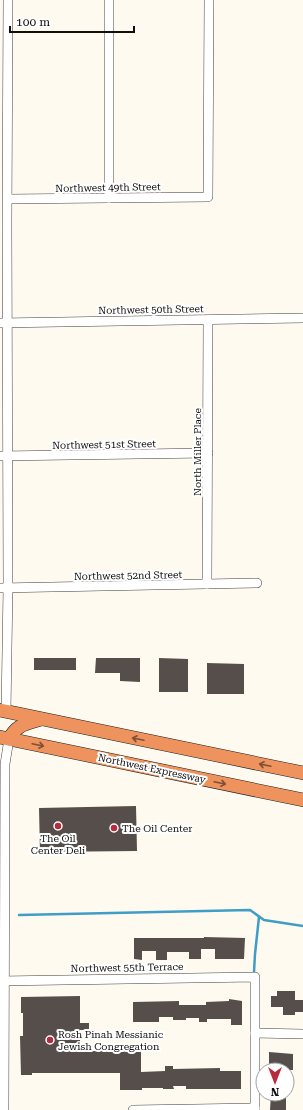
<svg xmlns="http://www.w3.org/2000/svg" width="303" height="1110" viewBox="0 0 303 1110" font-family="'Roboto Serif',serif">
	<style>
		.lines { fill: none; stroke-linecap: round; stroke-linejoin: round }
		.stream { stroke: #409dc7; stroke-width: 2.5 }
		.building { fill: #564e4a }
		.minor-casing { stroke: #414141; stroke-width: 10 }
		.highway-casing { stroke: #1f1f1f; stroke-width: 14 }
		.minor { stroke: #fff; stroke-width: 9 }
		.highway { stroke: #ee935d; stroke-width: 13 }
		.oneway { stroke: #7e5036 }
		.poi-dot { fill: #b82b3e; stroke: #fff; stroke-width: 1.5 }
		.labels { text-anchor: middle; stroke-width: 4; stroke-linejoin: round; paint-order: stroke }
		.street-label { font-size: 10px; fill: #0e0e0e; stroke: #fff }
		.poi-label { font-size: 10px; fill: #0e0e0e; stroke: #fff; text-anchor: start }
	</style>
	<rect width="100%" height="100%" fill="#fefaef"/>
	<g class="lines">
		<g class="stream">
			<polyline points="19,915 250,910 264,920 303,926"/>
			<polyline points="254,972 255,954 259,917"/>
		</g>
	</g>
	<g class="building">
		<rect x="34" y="658" width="42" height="12"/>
		<polygon points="96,658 140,658 140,682 120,681 120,673 95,673"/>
		<polygon points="159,658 188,659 188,692 159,692"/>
		<polygon points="207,663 244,664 244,694 207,694"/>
		<polygon points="136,806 137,851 40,852 39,808"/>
		<polygon points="204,937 245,938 244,959 215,959 215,949 201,949 201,959 189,959 189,952 167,952 167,960 156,960 156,951 142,951 142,960 134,959 134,938 204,938"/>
		<polygon points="277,991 295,991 295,1000 303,1000 303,1012 295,1012 295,1015 283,1015 283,1007 271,1007 271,996 277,996"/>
		<polygon points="80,996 80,1023 89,1023 89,1030 80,1030 80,1051 141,1051 141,1072 165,1071 165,1066 173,1066 173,1069 220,1068 220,1071 241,1071 241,1089 186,1089 186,1086 173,1086 174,1089 163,1089 163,1088 142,1088 142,1090 120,1090 120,1073 32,1073 32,1075 21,1075 20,1036 23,1036 23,1013 21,1013 21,997"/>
		<polygon points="229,999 242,1001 242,1025 231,1025 231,1019 207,1019 207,1022 199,1022 199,1018 186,1018 186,1020 173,1020 173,1017 159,1017 159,1022 133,1022 133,1002 179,1001 179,1005 206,1005 206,1002 229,1001"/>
		<polygon points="269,1052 293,1054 293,1070 269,1070"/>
		<polygon points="271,1094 286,1094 286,1110 270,1110"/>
	</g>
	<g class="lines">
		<g class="minor-casing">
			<g id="minor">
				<polyline points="109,0 109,198"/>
				<polyline points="8,199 208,197 209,0"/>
				<polyline points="0,323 303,318"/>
				<polyline points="0,456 208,453"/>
				<polyline points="207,584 208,320"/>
				<polyline points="0,588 257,583"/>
				<polyline points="6,711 8,588 7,221 8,0"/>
				<polyline points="0,981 255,977 255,1110"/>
				<polyline points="255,1033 303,1034"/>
				<polyline points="4,1110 5,764 9,739"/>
				<polyline points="133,1110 255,1108"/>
			</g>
		</g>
		<g class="highway-casing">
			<g id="highway">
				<polyline points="0,710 303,773"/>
				<polyline points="0,737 303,800"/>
				<path d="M9 739C17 724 26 724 41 719"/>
			</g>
		</g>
		<use href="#minor" class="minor"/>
		<use href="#highway" class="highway"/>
	</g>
	<defs><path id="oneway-shaft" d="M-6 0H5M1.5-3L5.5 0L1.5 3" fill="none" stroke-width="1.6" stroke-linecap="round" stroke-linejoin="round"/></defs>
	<g class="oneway">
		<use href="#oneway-shaft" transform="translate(138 739) rotate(-168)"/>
		<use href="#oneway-shaft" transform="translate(38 745) rotate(12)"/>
		<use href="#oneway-shaft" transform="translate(265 765) rotate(-168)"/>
		<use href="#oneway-shaft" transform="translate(220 783) rotate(12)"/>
	</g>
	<g class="poi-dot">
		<circle cx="58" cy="826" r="4"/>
		<circle cx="114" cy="828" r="4"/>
		<circle cx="50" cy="1040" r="4"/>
	</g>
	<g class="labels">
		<g class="street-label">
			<text transform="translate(108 187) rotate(-1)" y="4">Northwest 49th Street</text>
			<text transform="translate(151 309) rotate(-1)" y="4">Northwest 50th Street</text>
			<text transform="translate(104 444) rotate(-1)" y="4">Northwest 51st Street</text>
			<text transform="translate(197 452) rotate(-90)" y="4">North Miller Place</text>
			<text transform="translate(128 575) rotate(-1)" y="4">Northwest 52nd Street</text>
			<text transform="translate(152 768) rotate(12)" y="4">Northwest Expressway</text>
			<text transform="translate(127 967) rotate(-1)" y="4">Northwest 55th Terrace</text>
		</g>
		<g class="poi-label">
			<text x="122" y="832">The Oil Center</text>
			<text x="58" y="842" text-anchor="middle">The Oil<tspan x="58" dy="12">Center Deli</tspan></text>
			<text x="58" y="1038">Rosh Pinah Messianic<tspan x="58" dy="12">Jewish Congregation</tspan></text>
		</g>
	</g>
	<g transform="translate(275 1082) rotate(180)"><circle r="19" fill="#ffffff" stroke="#9f9f9f"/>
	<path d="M0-3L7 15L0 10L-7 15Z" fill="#b82b3e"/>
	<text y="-6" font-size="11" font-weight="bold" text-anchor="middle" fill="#0e0e0e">N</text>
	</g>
	<path d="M10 26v6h124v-6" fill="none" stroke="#0e0e0e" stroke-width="2"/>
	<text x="16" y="26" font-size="12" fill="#0e0e0e" stroke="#ffffff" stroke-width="3" paint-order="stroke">100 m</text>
</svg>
